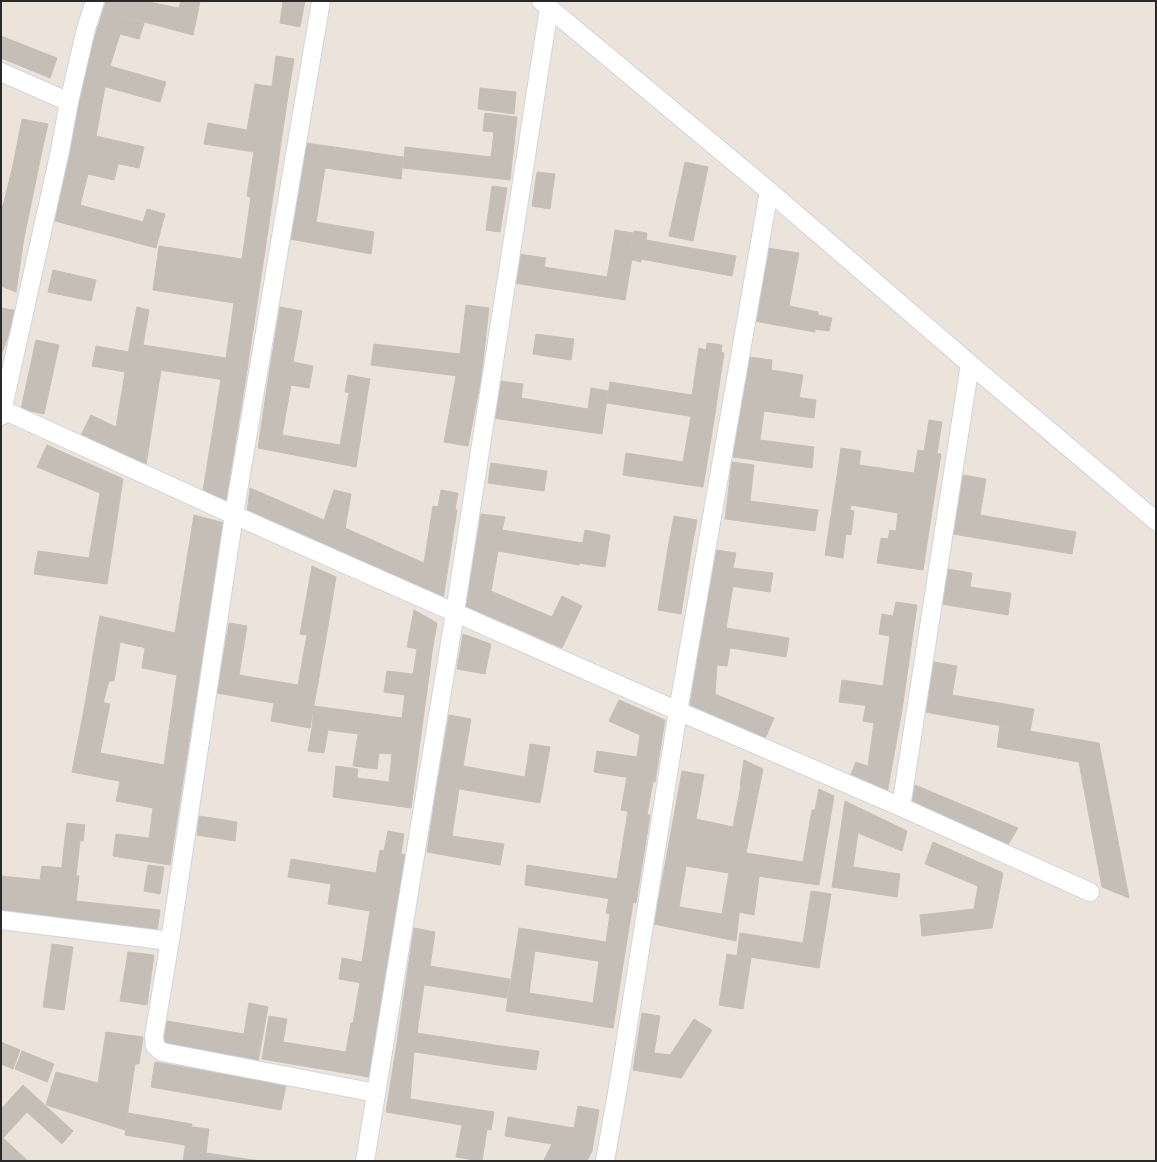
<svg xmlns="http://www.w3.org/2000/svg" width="1157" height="1162" viewBox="0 0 1157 1162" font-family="'Golos Text',sans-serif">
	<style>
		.building { fill: #c4beb6; stroke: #c8bfb4; fill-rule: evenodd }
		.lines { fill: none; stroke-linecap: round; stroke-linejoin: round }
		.minor-casing { stroke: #cfd4e3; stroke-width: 20 }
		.minor { stroke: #fff; stroke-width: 18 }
	</style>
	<rect width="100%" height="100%" fill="#ece3da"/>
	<g class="building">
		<polygon points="106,1 143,1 179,8 181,1 200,1 193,35 103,11"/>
		<polygon points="283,1 305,1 300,27 280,23"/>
		<polygon points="103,11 144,23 139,39 120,34 110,66 166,82 160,102 81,80"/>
		<polygon points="1,36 57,58 50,78 1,58"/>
		<polygon points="276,56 294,59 289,89 272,86"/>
		<polygon points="81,80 105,87 96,136 144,147 139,168 68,153"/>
		<polygon points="255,84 289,89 279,156 204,144 208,123 247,130"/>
		<polygon points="480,88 516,92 514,114 478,109"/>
		<polygon points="485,113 517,117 510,180 403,168 405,147 491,157 494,132 483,131"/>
		<polygon points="22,119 48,124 42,151 17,145"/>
		<polygon points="306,143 403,157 401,179 325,168 316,222 374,232 371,254 290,239"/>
		<polygon points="17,145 42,151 38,170 13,165"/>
		<polygon points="254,151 279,156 260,284 156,268 159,246 242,259 251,197 247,196"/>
		<polygon points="68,153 118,164 114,180 88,174 80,205 143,222 147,209 165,214 156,248 55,221"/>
		<polygon points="685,162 708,167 693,241 669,236"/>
		<polygon points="13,165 38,170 24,238 1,230 1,206 3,206"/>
		<polygon points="537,172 555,174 550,209 532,206"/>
		<polygon points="492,186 507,188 500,232 486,230"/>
		<polygon points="1,230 24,238 21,258 1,250"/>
		<polygon points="615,230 633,233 629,259 632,260 631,264 610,261"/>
		<polygon points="634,231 647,233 646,240 736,256 732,276 641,259 641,262 629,259"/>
		<polygon points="767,248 799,253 789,306 818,312 818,315 832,318 829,331 815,329 815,332 754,321"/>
		<polygon points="1,250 21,258 16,292 1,286"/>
		<polygon points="519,254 546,258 544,267 607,277 610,261 631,264 625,300 514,283"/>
		<polygon points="156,268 260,284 245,383 139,367 143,345 226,358 234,303 153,290"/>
		<polygon points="53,270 96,280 91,301 48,292"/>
		<polygon points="466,305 489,308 481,379 371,365 374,344 460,354"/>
		<polygon points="137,307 149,310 143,345 130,343"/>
		<polygon points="280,307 302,311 293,362 313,366 309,388 268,381"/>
		<polygon points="2,308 18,311 1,355 1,310"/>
		<polygon points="536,334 574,339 571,360 533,354"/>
		<polygon points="36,340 59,345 44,414 21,409"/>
		<polygon points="130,343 143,345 126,456 81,435 91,415 116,427"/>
		<polygon points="707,343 722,345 721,352 724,353 714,420 607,403 610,382 692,395 699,348 706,350"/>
		<polygon points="96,346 129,352 125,372 92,366"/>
		<polygon points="749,357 772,360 771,370 803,375 799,398 744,390"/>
		<polygon points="139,367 161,370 146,465 126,456"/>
		<polygon points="348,375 370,379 367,396 345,392"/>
		<polygon points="456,376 481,379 468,446 444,442"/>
		<polygon points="221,379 245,383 226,500 203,491"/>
		<polygon points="268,381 291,385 282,435 340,445 349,393 367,396 356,467 258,448"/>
		<polygon points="499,381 523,384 521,398 588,409 591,388 608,391 602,434 493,418"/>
		<polygon points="742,389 816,400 814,418 764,411 760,440 814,447 812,468 733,457"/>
		<polygon points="691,416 714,420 703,487 623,475 626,453 683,462"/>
		<polygon points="929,420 942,422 937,453 924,451"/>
		<polygon points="47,445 123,479 107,584 34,574 38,551 89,558 100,493 37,467"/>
		<polygon points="841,448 861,451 859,465 914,473 918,450 941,454 934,498 836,483"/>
		<polygon points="732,462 754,465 750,501 818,510 815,531 725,519"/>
		<polygon points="491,463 547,471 544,491 488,483"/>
		<polygon points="963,475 986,479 980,515 1076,532 1072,554 953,534"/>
		<polygon points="836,483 934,498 923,570 877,563 881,538 888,539 890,530 896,531 898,513 851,505 850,510 854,511 851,535 846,534 843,558 825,555"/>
		<polygon points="250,488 324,520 334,490 351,494 341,552 247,513"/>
		<polygon points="441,490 458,493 455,510 438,507"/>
		<polygon points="433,506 457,510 443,599 341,552 345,528 424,563"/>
		<polygon points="481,514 505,517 502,530 583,543 579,565 498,551 476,544"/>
		<polygon points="194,515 224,523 202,660 96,637 100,616 175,633"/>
		<polygon points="674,516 697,520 691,551 668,548"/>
		<polygon points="585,530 610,535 605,567 579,563"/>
		<polygon points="476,544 498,551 491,591 552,617 562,596 582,606 562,648 465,606"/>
		<polygon points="668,548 691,551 681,614 658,610"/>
		<polygon points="716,550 736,553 733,568 773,573 770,592 711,583"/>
		<polygon points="312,566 336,577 326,638 300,634"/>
		<polygon points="947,569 972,573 970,587 1011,593 1008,615 941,604"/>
		<polygon points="709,583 733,586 726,628 789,638 786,657 700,643"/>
		<polygon points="896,602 917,605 912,640 879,634 882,614 893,616"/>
		<polygon points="414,610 437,623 432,652 407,647"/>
		<polygon points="229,623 247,626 239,675 298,685 307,635 326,638 313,710 217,693"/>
		<polygon points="463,634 491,644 485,674 457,669"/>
		<polygon points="890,636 912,640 902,710 839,702 842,680 883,686"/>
		<polygon points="96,637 120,643 114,681 109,681 103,703 86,699"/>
		<polygon points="700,643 730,648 727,666 717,665 715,694 774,718 765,739 690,705"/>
		<polygon points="145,648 202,660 181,793 72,772 86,699 110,704 100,753 164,765 177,675 142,668"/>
		<polygon points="417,649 432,652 429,676 413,674"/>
		<polygon points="934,662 957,666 952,695 1034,709 1030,731 925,712"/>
		<polygon points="387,671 429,676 420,742 312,728 314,706 402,718 405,695 384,692"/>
		<polygon points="619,700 665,720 655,782 594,772 597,751 637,757 640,735 609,721"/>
		<polygon points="274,703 313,710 310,728 271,721"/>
		<polygon points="866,705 902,710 887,794 849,779 856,762 868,766 874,723 863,721"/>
		<polygon points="449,715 471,719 463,766 525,777 530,744 550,747 540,803 437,785"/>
		<polygon points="1000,726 1099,743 1129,898 1102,887 1079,762 997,747"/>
		<polygon points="312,728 328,730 324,753 308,751"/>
		<polygon points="358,734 420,742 411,808 333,797 336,766 358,769 357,778 389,782 392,754 379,753 377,769 353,766"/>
		<polygon points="744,760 763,769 746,853 670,838 682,771 704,775 696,819 733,827 741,785 740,785"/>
		<polygon points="627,777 653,781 647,815 621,810"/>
		<polygon points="120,781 181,793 170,865 113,856 116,834 149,838 153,808 116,801"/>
		<polygon points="437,785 459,789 452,836 504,844 500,865 427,852"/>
		<polygon points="915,785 1018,828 1006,848 911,808"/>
		<polygon points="819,789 834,796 819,885 743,874 746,853 803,862 812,810 815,810"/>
		<polygon points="845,801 907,831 902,851 858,833 853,867 900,874 897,897 832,887"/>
		<polygon points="628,811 650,815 636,903 525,885 527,865 617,879"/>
		<polygon points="199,816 237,822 235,841 197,835"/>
		<polygon points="67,823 85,825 83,841 65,839"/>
		<polygon points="388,831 404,834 401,854 384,851"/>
		<path d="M670 838 746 853 736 941 654 924ZM686 866 729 873 722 914 679 907Z"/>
		<polygon points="65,839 80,841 76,876 61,875"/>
		<polygon points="933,842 1003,873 992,928 922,936 920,915 974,909 978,886 925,864"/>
		<polygon points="380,850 406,855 399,895 288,877 291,859 376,873"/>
		<polygon points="148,865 164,867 160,894 144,891"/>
		<polygon points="42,866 62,868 56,921 1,915 1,876 40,880"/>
		<polygon points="743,874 759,876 754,915 739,912"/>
		<polygon points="61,875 79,876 76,901 160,910 157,933 56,921"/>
		<polygon points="331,884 399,895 384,987 339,979 342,958 362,962 370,911 328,904"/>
		<polygon points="811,891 831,894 819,968 737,955 740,933 803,943"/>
		<polygon points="609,898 633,903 623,965 516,948 519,928 606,942 610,914 606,913"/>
		<polygon points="414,928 435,932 430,966 510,979 507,998 406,982"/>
		<polygon points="52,944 73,947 64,1010 43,1007"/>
		<polygon points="516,948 535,951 529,993 593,1003 599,961 623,965 613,1028 506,1011"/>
		<polygon points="128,952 154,955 147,1005 120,1001"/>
		<polygon points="727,954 751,958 743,1009 719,1005"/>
		<polygon points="360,982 384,987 369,1077 262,1059 269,1016 287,1019 283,1042 346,1052 351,1023 353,1023"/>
		<polygon points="406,982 424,985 417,1033 501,1046 498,1065 396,1049"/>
		<polygon points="249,1003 268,1007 258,1062 163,1045 167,1021 244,1034"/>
		<polygon points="642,1013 660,1016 654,1053 670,1055 694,1019 712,1030 681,1078 633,1070"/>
		<polygon points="106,1032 143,1037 139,1064 135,1064 125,1130 46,1105 56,1072 98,1083"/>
		<polygon points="1,1042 20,1050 13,1069 1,1064"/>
		<polygon points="501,1046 539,1051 536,1070 498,1065"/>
		<polygon points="396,1049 414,1052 410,1099 494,1112 491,1130 386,1112"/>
		<polygon points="22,1051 54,1064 47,1082 15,1069"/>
		<polygon points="155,1062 286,1085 281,1110 151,1087"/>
		<polygon points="23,1085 73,1131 62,1144 27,1112 3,1138 28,1161 1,1161 1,1109"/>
		<polygon points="578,1106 599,1110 592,1151 505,1136 508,1117 574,1128"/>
		<polygon points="128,1113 192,1124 190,1141 186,1141 185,1145 125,1135"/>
		<polygon points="462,1125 487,1129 482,1161 456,1157"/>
		<polygon points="192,1127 209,1129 206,1153 260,1161 183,1161 186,1141 190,1141"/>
		<polygon points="552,1144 592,1151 587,1161 546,1161 544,1160"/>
	</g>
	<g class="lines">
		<g class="minor-casing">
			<g id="minor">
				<polyline points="321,1 234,515 170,941 154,1036 155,1046 162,1052 376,1093"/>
				<polyline points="541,1 769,191 970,364 1156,521"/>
				<polyline points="1,72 69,102"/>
				<polyline points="1,409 234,515 678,711 901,807 1090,892"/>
				<polyline points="1,416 60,151 69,102 86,29 95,1"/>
				<polyline points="901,807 970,364"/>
				<polyline points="1,920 170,941"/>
				<polyline points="365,1161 455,612 549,8"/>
				<polyline points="605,1161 620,1076 678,711 769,191"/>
			</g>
		</g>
		<use href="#minor" class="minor"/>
	</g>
	<rect width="1157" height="1162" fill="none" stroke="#292929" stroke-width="4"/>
</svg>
